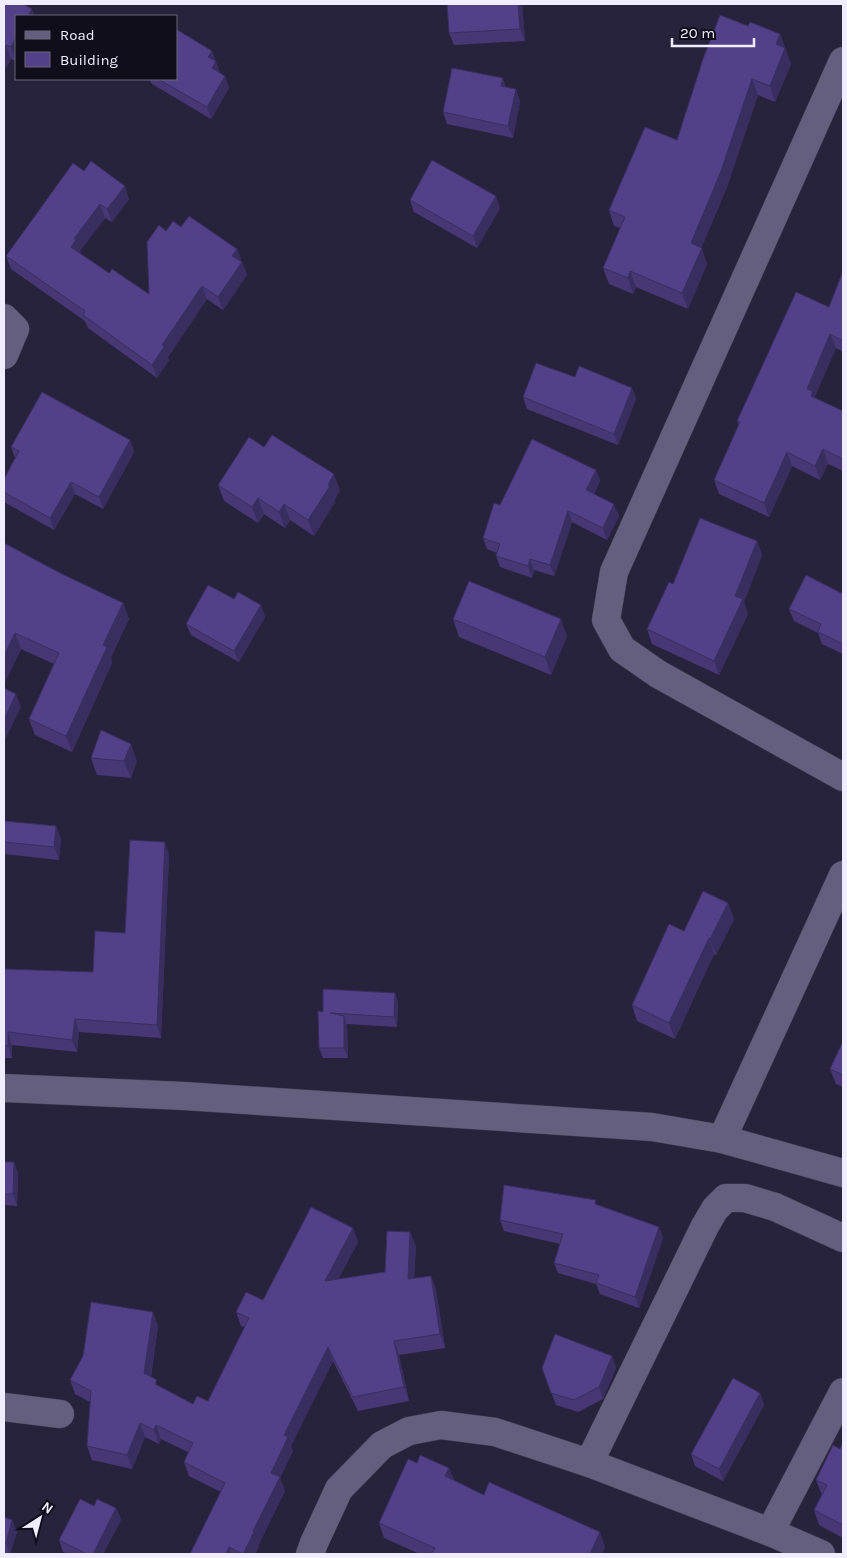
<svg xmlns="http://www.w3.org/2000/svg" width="847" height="1558" viewBox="0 0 847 1558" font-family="Karla,sans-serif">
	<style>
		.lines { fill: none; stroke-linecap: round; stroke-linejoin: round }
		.minor-casing { stroke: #423d53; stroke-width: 29 }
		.minor { stroke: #645f7e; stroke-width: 28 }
		.wall { fill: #473875 }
		.shaded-wall { fill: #392e5f }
		.building { fill: #524188; stroke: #392e5f }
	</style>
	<rect width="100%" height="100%" fill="#28233d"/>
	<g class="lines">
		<g class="minor-casing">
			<g id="minor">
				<polyline points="843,61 614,572 606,620 622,649 658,674 843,777"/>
				<polyline points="4,318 15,329 4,355"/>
				<polyline points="4,1088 184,1096 652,1127 722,1139 843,1173"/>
				<polyline points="722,1139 843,875"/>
				<polyline points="4,1407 60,1414"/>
				<polyline points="589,1463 705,1226 715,1209 726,1198 745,1198 775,1207 843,1238"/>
				<polyline points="770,1532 821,1554"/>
				<polyline points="310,1554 314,1543 339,1489 382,1445 409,1431 441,1425 495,1432 589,1463 770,1532 843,1392"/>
			</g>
		</g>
		<use href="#minor" class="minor"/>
	</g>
	<g class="wall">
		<polygon points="4,4 16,16 16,61 11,59 4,71"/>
		<polygon points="522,4 525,41 454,45 449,33"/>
		<polygon points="748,26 780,34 791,64 775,102 758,95 727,187 701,248 707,264 688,309 636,287 633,294 609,284 603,268 620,228 614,226 609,210 677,140"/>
		<polygon points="212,51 220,73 225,76 229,88 211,119 152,84 149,79 176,79"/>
		<polygon points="506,87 520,101 513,138 447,124 443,112"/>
		<polygon points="84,171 129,199 112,222 105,218 80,251 80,254 109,273 149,294 166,231 181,227 237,249 247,275 223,310 207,299 168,357 169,360 157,378 88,328 85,321 11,269 6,256"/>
		<polygon points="410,200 500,208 477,248 414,212"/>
		<polygon points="843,271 843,352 836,348 815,396 815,398 843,411 843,471 828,464 820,480 792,466 769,517 719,494 714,480 739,425 737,421 829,307"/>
		<polygon points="575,377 632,388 636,399 618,445 527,409 523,397"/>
		<polygon points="130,440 134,452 103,509 75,494 54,530 4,502 4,479 15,458 11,447"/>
		<polygon points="264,447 340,490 335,499 335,502 314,536 290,520 285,528 264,514 258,523 224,501 218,485"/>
		<polygon points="596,470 600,481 594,494 619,516 607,540 572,522 554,576 534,570 532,578 500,567 496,556 497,553 487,549 483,538 500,505"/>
		<polygon points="757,541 762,555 744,602 748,614 719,675 652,644 647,629 673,584"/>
		<polygon points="4,543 62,574 123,603 129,619 111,657 112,663 72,752 35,735 29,719 54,664 21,649 4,684"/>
		<polygon points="843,594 843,654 822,644 818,633 794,621 789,609"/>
		<polygon points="234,599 261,605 265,617 239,662 191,635 186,624"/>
		<polygon points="453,619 567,636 551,675 459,637"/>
		<polygon points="91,758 137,761 131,778 97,775"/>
		<polygon points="4,821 56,826 61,839 59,860 4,854"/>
		<polygon points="169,854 161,1038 79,1032 77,1052 12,1045 12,1058 4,1058 4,969 93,972 125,933"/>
		<polygon points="728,903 734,919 716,955 714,954 675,1039 637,1021 632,1005 684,931"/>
		<polygon points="395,993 398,1003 397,1027 347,1024 348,1058 323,1058 319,1048 323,1012"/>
		<polygon points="843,1041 843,1087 836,1084 830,1069"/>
		<polygon points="4,1162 14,1162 18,1174 17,1206 4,1205"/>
		<polygon points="598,1205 659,1227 663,1238 639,1308 600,1294 596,1284 558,1273 554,1263 560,1244 504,1231 500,1220"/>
		<polygon points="353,1228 358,1242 338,1279 385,1272 416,1246 414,1278 431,1276 436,1290 445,1348 399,1355 409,1401 358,1411 333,1361 291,1446 293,1451 280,1478 285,1491 259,1544 259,1546 255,1554 190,1554 221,1492 189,1476 184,1462 188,1452 161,1439 159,1444 145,1437 132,1469 92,1460 87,1446 90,1402 75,1394 70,1380 83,1356 153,1312 158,1326 151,1377 159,1387 193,1404 208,1401 245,1327 241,1326 236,1312 263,1300"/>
		<polygon points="612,1356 616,1368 603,1399 578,1412 556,1405 542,1368"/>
		<polygon points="760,1393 764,1405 723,1481 695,1466 691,1454"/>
		<polygon points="843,1442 843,1538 819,1525 814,1510 822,1495 816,1480 840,1449"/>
		<polygon points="417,1463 449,1468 454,1480 484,1495 605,1547 602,1554 420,1554 384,1538 379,1523"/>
		<polygon points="94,1506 116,1508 121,1520 103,1554 69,1554 63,1552 59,1540"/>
		<polygon points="4,1517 12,1520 17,1532 10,1554 4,1553"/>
	</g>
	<g class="shaded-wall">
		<polygon points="518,4 522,4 525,41 520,29"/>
		<polygon points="32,9 35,16 28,16"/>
		<polygon points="780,34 791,64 775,102 770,86 776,44"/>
		<polygon points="16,37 16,61 11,47"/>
		<polygon points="6,45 11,59 4,71 4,49"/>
		<polygon points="212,51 220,73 216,80 208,57"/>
		<polygon points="225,76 229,88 211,119 207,107"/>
		<polygon points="503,78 507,90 501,86"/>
		<polygon points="752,79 758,95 727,187 697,259 691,243"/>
		<polygon points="516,89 520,101 513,138 508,126"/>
		<polygon points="125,186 129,199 112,222 107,209"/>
		<polygon points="496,196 500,208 477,248 473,236"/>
		<polygon points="100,204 105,218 80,251 81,253 76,260 71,247 74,239"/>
		<polygon points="702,248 707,264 688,309 682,293"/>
		<polygon points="237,249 242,262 232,256"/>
		<polygon points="242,262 247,275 223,310 218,297"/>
		<polygon points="630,271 636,287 633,294 628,278"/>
		<polygon points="202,286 207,299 168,357 169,360 157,378 152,365 162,345"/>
		<polygon points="830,334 836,348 815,396 818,405 816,410 807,389"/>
		<polygon points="632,388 636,399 618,445 614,434"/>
		<polygon points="130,440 134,452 103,509 99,497"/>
		<polygon points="823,449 828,464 820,480 815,466"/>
		<polygon points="787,452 792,466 769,517 764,503"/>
		<polygon points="596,470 600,481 590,501 586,490"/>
		<polygon points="334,474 340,490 335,499 335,502 314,536 308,520"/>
		<polygon points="71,482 75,494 54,530 50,518"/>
		<polygon points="258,498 264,514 258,523 252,507"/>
		<polygon points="284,504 290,520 285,528 279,512"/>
		<polygon points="614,504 619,516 607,540 603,528"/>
		<polygon points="568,511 572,522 554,576 550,565"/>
		<polygon points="757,541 762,555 744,602 748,614 719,675 714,661 735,596"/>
		<polygon points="530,559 534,570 532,578 528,566"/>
		<polygon points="123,603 129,619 111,657 112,663 72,752 66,736 103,645"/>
		<polygon points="261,605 265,617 239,662 234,651"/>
		<polygon points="561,619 567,636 551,675 545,657"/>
		<polygon points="15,633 21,649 4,684 4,656"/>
		<polygon points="16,694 21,707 4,742 4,720"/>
		<polygon points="131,744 137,761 131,778 124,761"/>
		<polygon points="56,826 61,839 59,860 54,847"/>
		<polygon points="165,842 169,854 161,1038 157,1025"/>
		<polygon points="728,903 734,919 716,955 710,939"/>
		<polygon points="709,938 714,954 675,1039 669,1023"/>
		<polygon points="395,993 398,1003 397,1027 394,1017"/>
		<polygon points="344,1016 347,1026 348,1058 344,1048"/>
		<polygon points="75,1019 79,1032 77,1052 72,1040"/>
		<polygon points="8,1032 12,1045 12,1058 8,1046"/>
		<polygon points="14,1162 18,1174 17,1206 13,1194"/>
		<polygon points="659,1227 663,1238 639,1308 635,1297"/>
		<polygon points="353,1228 358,1242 330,1295 325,1281"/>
		<polygon points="410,1232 416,1246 413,1293 408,1279"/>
		<polygon points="431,1276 436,1290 445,1348 440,1334"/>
		<polygon points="153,1312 158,1326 149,1387 144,1373"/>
		<polygon points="394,1341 399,1355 409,1401 404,1387"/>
		<polygon points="328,1347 333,1361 291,1446 293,1451 280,1478 285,1491 259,1544 259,1546 255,1554 243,1554 253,1531 271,1473 284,1435"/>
		<polygon points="612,1356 616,1368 603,1399 599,1387"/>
		<polygon points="760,1393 764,1405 723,1481 719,1469"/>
		<polygon points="140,1423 145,1437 132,1469 127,1455"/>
		<polygon points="156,1425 161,1439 159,1444 154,1430"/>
		<polygon points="449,1468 455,1483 445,1476"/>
		<polygon points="116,1508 121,1520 103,1554 93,1554"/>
		<polygon points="12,1520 17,1532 10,1554 6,1543"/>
		<polygon points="600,1532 605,1547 602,1554 590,1554"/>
		<polygon points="229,1547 232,1554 226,1554"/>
	</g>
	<g class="building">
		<polygon points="4,4 23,4 32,9 28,16 16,16 16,37 11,47 6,45 4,49"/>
		<polygon points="447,4 518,4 520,29 449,33"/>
		<polygon points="720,15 748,26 750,22 780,34 776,44 785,48 770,86 752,79 721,171 691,243 702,248 682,293 630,271 628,278 603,268 625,217 609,210 645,127 677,140 703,59"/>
		<polygon points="176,29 212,51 208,57 216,61 212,68 225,76 207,107 158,79 176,79"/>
		<polygon points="452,68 503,78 501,86 516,89 508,126 443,112"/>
		<polygon points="432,160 496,196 473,236 410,200"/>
		<polygon points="91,161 125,186 107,209 100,204 74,239 76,240 71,247 109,273 112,269 149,294 147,242 159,225 166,231 173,221 181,227 189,216 237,249 232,256 242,262 218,297 202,286 162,345 164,347 152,365 83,315 85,311 6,256 73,163 84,171"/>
		<polygon points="843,271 843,341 830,334 807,389 813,391 811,396 843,411 843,459 823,449 815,466 787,452 764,503 714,480 740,422 737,421 796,292 829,307"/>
		<polygon points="536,363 575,377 579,366 632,388 614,434 523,397"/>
		<polygon points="42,392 130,440 99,497 71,482 50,518 4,492 4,479 19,451 11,447"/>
		<polygon points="272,435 334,474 328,485 330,486 308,520 284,504 279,512 258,498 252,507 218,485 249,437 264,447"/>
		<polygon points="532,439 596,470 586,490 614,504 603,528 568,511 550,565 530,559 528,566 496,556 500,544 483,538 494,503 500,505"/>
		<polygon points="700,518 757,541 735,596 743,599 714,661 647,629 669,582 673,584"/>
		<polygon points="4,543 62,574 123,603 103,645 107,647 66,736 29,719 59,653 15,633 4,656"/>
		<polygon points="806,575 843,594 843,644 818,632 821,624 789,609"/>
		<polygon points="469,581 561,619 545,657 453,619"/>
		<polygon points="208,585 234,599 238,592 261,605 234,651 186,624"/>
		<polygon points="4,688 16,694 4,720"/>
		<polygon points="101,730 131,744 124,761 91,758"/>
		<polygon points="4,821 56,826 54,847 4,842"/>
		<polygon points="130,840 165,842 157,1025 75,1019 72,1040 8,1032 8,1046 4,1046 4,969 93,972 95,931 125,933"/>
		<polygon points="703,891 728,903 710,939 709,938 669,1023 632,1005 669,924 684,931"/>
		<polygon points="323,989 395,993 394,1017 330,1013 344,1016 344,1048 319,1048 318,1011 323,1012"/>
		<polygon points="843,1041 843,1075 830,1069"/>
		<polygon points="4,1162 14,1162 13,1194 4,1194"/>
		<polygon points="504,1185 596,1200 595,1204 659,1227 635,1297 596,1283 599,1275 554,1263 563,1234 500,1220"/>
		<polygon points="311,1207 353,1228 325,1281 385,1272 387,1231 410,1232 408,1279 431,1276 440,1334 394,1341 404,1387 353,1397 328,1347 284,1435 288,1437 271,1473 280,1477 253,1531 254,1532 243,1554 229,1547 226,1554 190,1554 225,1483 184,1462 193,1443 156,1425 154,1430 140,1423 127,1455 87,1446 91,1391 70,1380 83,1356 91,1302 153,1312 144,1373 157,1380 155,1384 193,1404 197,1396 208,1401 249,1318 236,1312 246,1292 263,1300"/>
		<polygon points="555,1334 612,1356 599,1387 574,1400 551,1393 542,1368"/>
		<polygon points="733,1378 760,1393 719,1469 691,1454"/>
		<polygon points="843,1442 843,1525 814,1510 827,1485 816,1480 833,1445 840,1449"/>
		<polygon points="420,1455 449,1468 445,1476 484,1495 489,1482 600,1532 590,1554 431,1554 435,1548 379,1523 408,1459 417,1463"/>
		<polygon points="80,1499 94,1506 97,1499 116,1508 93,1554 87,1554 59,1540"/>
		<polygon points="4,1517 12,1520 6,1543 4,1543"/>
	</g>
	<rect width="847" height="1558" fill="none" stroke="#efedff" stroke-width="10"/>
	<rect x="15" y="15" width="162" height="65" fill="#100e1a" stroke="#696776"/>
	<rect x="25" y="31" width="25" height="8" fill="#645f7e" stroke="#696776"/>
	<text x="60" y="40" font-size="15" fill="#efedff">Road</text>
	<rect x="25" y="52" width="25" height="15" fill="#524188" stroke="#696776"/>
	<text x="60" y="65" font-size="15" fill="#efedff">Building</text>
	<g transform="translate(40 1518) rotate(36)" stroke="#100e1a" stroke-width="4" paint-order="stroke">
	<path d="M0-4L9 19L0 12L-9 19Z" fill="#efedff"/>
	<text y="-8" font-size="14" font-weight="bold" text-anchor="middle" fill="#efedff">N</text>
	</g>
	<path d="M672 38v8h82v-8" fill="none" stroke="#efedff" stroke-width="2.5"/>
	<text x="680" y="38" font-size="15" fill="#efedff" stroke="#100e1a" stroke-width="4" paint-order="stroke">20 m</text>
</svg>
